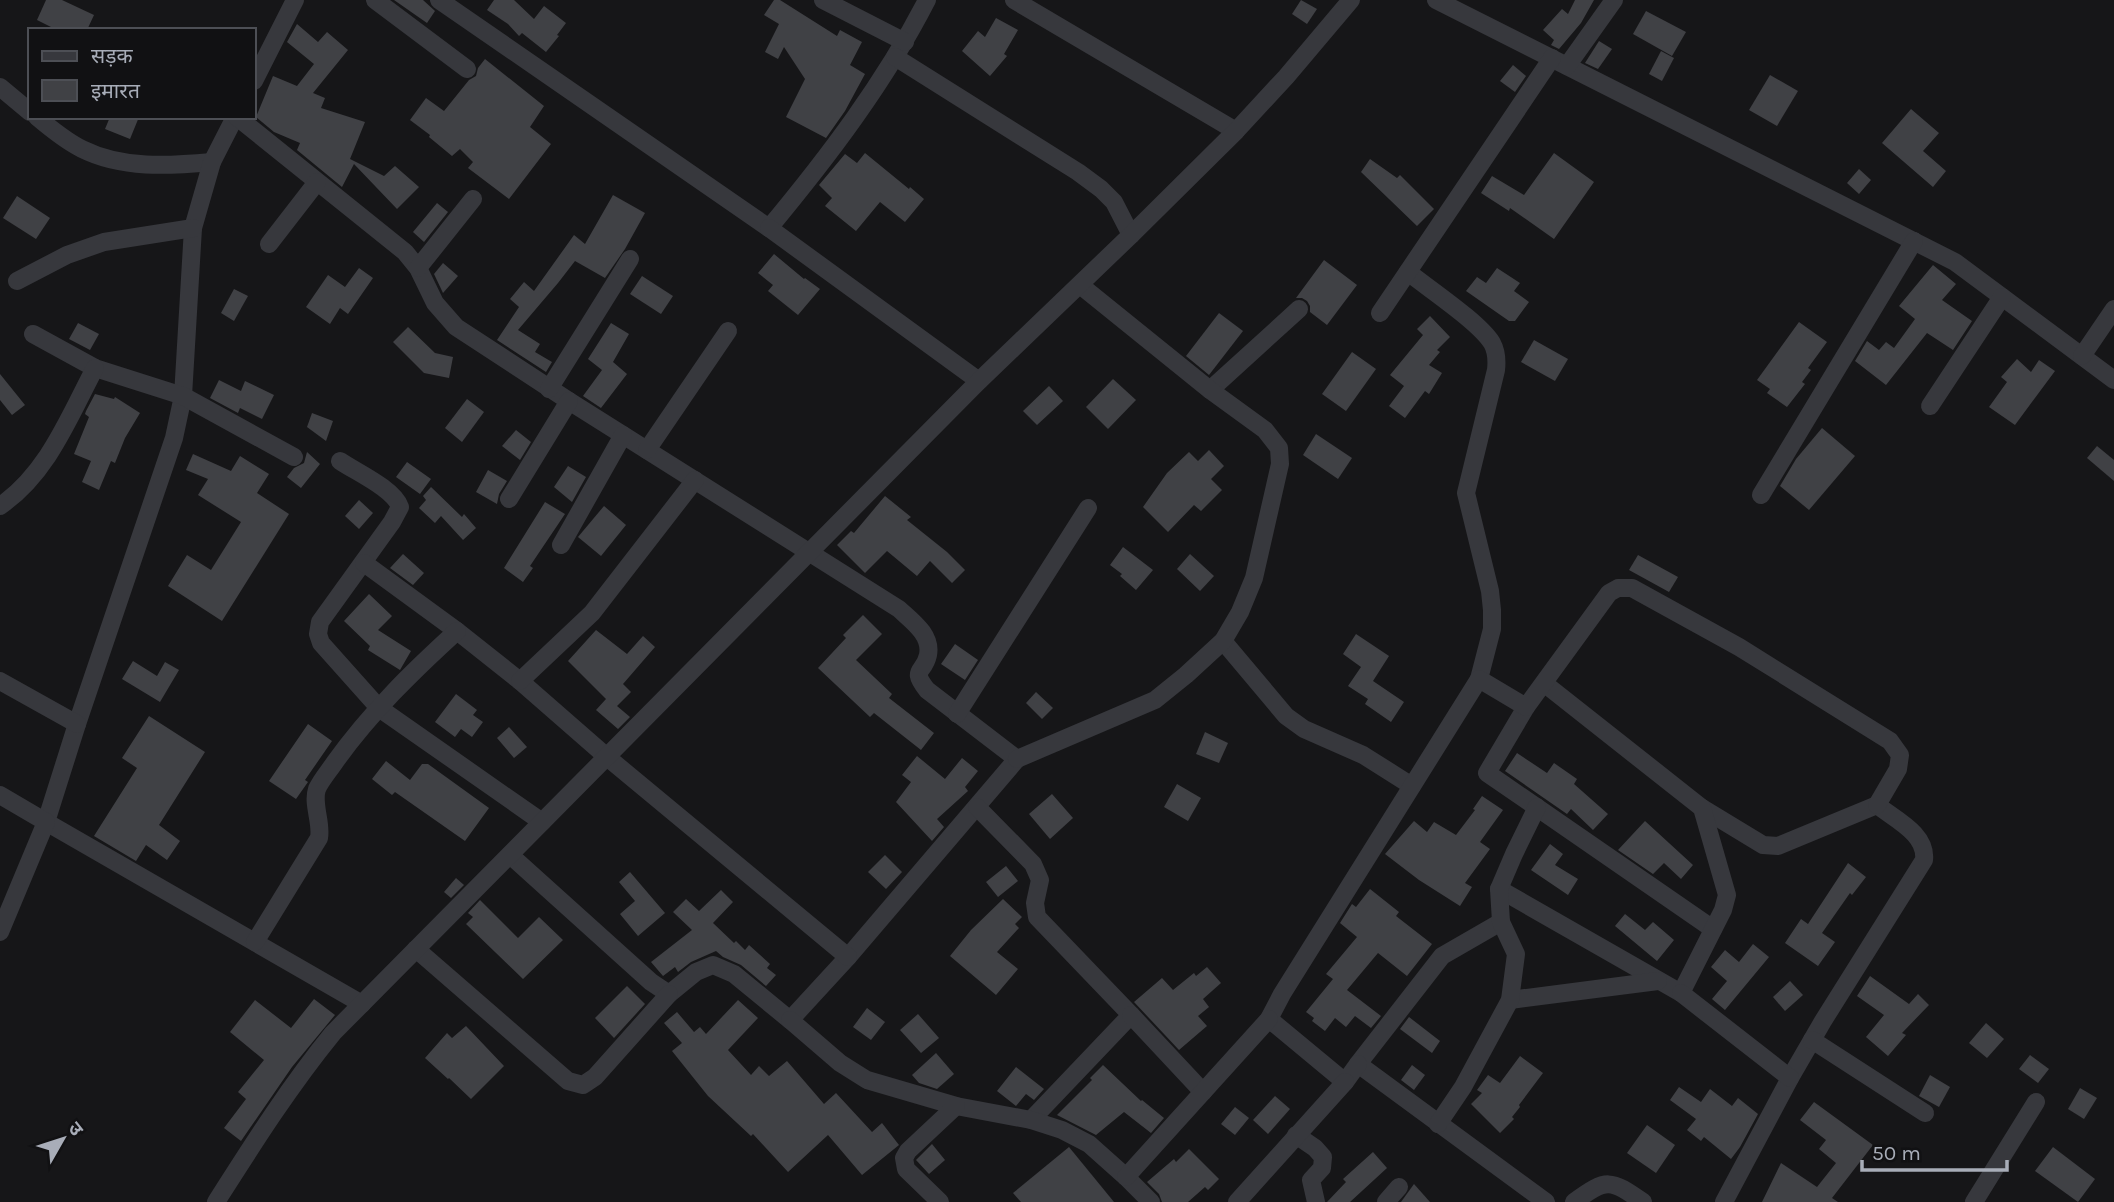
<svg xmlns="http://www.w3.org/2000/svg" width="2114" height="1202" viewBox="0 0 2114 1202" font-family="Karla,'Noto Sans Devanagari',sans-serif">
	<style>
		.building { fill: #404145 }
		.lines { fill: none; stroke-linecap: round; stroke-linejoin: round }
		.street { stroke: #37383d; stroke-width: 18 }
	</style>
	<rect width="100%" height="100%" fill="#161618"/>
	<g class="building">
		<polygon points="46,0 62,0 94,15 87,30 57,30 37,20"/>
		<polygon points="394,0 423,0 435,11 427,23"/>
		<polygon points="494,0 514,0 534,19 544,6 566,23 557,35 559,36 546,52 522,33 519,36 508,24 487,10"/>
		<polygon points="774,0 780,0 837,36 840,30 862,42 850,65 865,74 845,111 826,138 786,117 805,79 784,47 778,59 765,52 779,24 764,15"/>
		<polygon points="1301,0 1317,9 1307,24 1292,14"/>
		<polygon points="1575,0 1594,0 1581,23 1559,49 1551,45 1554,40 1543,30 1562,9 1568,14"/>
		<polygon points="1646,11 1686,32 1672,56 1633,34"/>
		<polygon points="996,18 1018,30 1004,54 1007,56 990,76 962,51 978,31 985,37"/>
		<polygon points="297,24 318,42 327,32 348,50 313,93 325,98 321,108 365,122 350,159 384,176 395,166 419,187 397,209 354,164 342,187 297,150 300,143 274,132 256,117 273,76 297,86 314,64 287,42"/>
		<polygon points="1599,41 1612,49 1598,69 1585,63"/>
		<polygon points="1661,51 1674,58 1662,81 1649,74"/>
		<polygon points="485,59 544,106 530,127 551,144 509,199 468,168 473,162 460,149 452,156 429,137 430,135 410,120 426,98 444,111 469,80 476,76 478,68"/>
		<polygon points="1513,65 1526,76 1515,92 1500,81"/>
		<polygon points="1770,75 1798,91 1777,126 1749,110"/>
		<polygon points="1911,109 1939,133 1923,151 1946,171 1933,187 1882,143"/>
		<polygon points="110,117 139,117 130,139 105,129"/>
		<polygon points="865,153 909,189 910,187 924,199 905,222 880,202 856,231 825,206 832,198 819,185 845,154 857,163"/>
		<polygon points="1554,153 1594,182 1554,239 1510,208 1509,211 1481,193 1492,176 1524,195"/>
		<polygon points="1370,159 1397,178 1400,175 1434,209 1417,226 1361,172"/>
		<polygon points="1859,169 1871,180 1859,194 1847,183"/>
		<polygon points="613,195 645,213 625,249 605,278 575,261 558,283 518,330 540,344 535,352 552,362 546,372 497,340 519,307 510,299 524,282 534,291 574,235 585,244"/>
		<polygon points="17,196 50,218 36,239 3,218"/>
		<polygon points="437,203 448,212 424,242 413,232"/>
		<polygon points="774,254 804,279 805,278 820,289 798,315 768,291 773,285 758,273"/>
		<polygon points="1324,260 1357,285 1327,325 1310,312 1310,306 1307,301 1302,298 1296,298"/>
		<polygon points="443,263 458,276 443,293 434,274"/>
		<polygon points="1933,265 1956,284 1942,300 1972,321 1953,350 1927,333 1886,385 1855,361 1867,341 1879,350 1886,342 1894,348 1915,319 1899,306"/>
		<polygon points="359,268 373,278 348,314 340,308 330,324 306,307 328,275 345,287"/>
		<polygon points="1497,268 1520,283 1514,291 1529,302 1515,321 1509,321 1466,291 1477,277 1486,283"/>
		<polygon points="642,276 673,296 661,314 630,294"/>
		<polygon points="234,289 248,296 234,321 221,313"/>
		<polygon points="1219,313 1243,331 1209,375 1186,356"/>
		<polygon points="1430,316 1450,337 1437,350 1440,352 1429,365 1442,373 1429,394 1425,391 1405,418 1389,406 1404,386 1390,375 1423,335 1417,329"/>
		<polygon points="1799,322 1827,342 1808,368 1811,370 1802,382 1805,384 1787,407 1767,393 1770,389 1757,380"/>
		<polygon points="78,323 99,334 90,350 69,339"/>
		<polygon points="611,323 629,334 613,362 627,374 601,408 583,396 602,370 588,359"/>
		<polygon points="408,327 435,353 453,357 449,378 424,373 393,342"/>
		<polygon points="1534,340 1568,359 1555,381 1521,362"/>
		<polygon points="1352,352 1376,369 1346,411 1322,394"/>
		<polygon points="2017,359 2031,372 2039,360 2055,371 2015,425 1989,407 2007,382 2001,377"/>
		<polygon points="0,374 25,405 12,415 0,400"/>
		<polygon points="1113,379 1136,400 1108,429 1086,407"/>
		<polygon points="219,380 241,391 245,381 274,395 262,419 240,408 238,413 210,398"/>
		<polygon points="1049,386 1063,401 1037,425 1023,411"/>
		<polygon points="95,394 114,399 115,397 140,413 125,438 115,463 111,461 99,490 82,482 91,461 74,454 89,417 85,414 86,411"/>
		<polygon points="467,399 484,412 462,442 445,428"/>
		<polygon points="312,413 333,421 326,441 307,427"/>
		<polygon points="1822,428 1855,456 1809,510 1780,486 1796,459"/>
		<polygon points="516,430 531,442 520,460 502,446"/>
		<polygon points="1316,434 1352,458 1338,479 1303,455"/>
		<polygon points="2097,446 2114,460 2114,481 2087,458"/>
		<polygon points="1209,450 1224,466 1211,479 1222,490 1201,511 1194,505 1168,532 1143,507 1167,473 1189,452 1198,461"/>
		<polygon points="307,452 320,464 301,488 287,477 294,468 304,463"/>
		<polygon points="193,454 231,471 240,456 269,474 257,493 289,514 222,621 168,586 187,555 211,570 241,522 198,495 208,479 186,470"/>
		<polygon points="407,462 431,479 420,494 396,477"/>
		<polygon points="568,466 586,477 572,502 554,487"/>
		<polygon points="488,470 507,481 499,494 497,504 476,492"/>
		<polygon points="431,487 462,517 464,514 476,528 463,540 441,516 435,523 419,508 426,500 423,496"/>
		<polygon points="885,496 911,517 907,520 947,552 965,570 952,583 930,561 917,576 887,551 865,573 837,545 851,531 854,533"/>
		<polygon points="359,500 373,513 359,529 345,516"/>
		<polygon points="545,502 565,514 530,566 533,568 523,582 504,568"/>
		<polygon points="604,506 626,525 601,556 578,537"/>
		<polygon points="1123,547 1153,570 1136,590 1120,576 1122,574 1110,565"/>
		<polygon points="403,554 424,573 413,585 390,568"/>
		<polygon points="1190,554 1214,576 1200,591 1177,569"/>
		<polygon points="1638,555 1678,577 1669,592 1629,570"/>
		<polygon points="369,594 392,616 378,630 411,651 400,670 368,650 370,646 344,621"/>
		<polygon points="863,615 882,634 856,660 892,694 889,698 934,733 921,750 874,713 870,717 818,668 846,638 843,635"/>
		<polygon points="596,630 627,654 643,636 655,647 623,684 631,692 617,706 630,717 618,729 596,710 606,699 568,661"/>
		<polygon points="1356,634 1389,656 1373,681 1404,702 1391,722 1365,704 1368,699 1348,686 1361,667 1343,654"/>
		<polygon points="955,644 978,660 965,680 941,664"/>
		<polygon points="133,661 157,676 165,662 179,670 160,702 122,679"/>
		<polygon points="1036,692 1053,708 1042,719 1026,703"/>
		<polygon points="456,694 477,710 473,715 483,722 472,737 461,729 455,737 435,722"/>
		<polygon points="149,716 205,752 159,825 180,841 167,860 146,845 136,861 94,836 137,768 122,758"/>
		<polygon points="308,724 332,741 305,780 308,782 296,799 269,781"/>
		<polygon points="509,727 527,747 514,758 497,738"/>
		<polygon points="1205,732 1228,743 1219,763 1196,754"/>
		<polygon points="1517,753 1547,773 1554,763 1577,779 1574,784 1608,814 1593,830 1571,809 1567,814 1505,771"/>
		<polygon points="917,756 945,779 962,758 978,771 965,787 968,791 937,819 944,827 932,841 896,802 911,782 902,775"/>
		<polygon points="386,761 410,780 422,764 428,764 489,808 465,841 395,792 392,795 372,779"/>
		<polygon points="1177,784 1201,798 1188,821 1164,807"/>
		<polygon points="1052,794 1073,818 1050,839 1029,814"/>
		<polygon points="1482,796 1503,810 1480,842 1490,849 1465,883 1472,887 1460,906 1419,880 1385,854 1414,821 1427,832 1434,822 1456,835 1475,810 1473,809"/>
		<polygon points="1645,821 1693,865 1681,879 1664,863 1653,874 1618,850"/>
		<polygon points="1550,844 1563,854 1555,865 1578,879 1568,895 1531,870"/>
		<polygon points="885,855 902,872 886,889 868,872"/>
		<polygon points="1848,863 1866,877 1852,895 1850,893 1822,933 1835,942 1818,966 1785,943 1801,919 1808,924"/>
		<polygon points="1006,866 1018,881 998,897 986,882"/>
		<polygon points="630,872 665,913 638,936 620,914 635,901 619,882"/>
		<polygon points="456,878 464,885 451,898 444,892"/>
		<polygon points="1370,889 1399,912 1396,916 1432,944 1407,976 1378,953 1347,990 1381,1016 1371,1028 1355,1016 1346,1027 1335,1018 1325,1031 1312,1021 1314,1018 1306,1012 1333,979 1326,974 1357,937 1340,923 1352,904 1356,907"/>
		<polygon points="721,890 733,902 713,923 734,943 736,941 745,950 749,945 770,964 767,968 776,975 766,986 741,965 723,957 716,951 691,962 678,972 675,967 663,976 651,962 692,930 673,912 686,899 699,911"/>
		<polygon points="1003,899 1022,917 1015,924 1019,928 997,952 1018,969 996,995 950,956 971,930"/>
		<polygon points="480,900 518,938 539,917 563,940 523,979 466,924 473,917 468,913"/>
		<polygon points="1625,914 1645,930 1653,922 1674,940 1657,961 1615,926"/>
		<polygon points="1753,944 1769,957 1725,1010 1712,999 1727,981 1711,967 1725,950 1739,962"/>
		<polygon points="1207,967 1221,983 1203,999 1209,1007 1198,1016 1207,1026 1179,1050 1134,1002 1162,978 1173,990 1194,973 1196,976"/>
		<polygon points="1870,976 1909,1004 1918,994 1929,1005 1902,1033 1906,1035 1888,1056 1866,1037 1884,1015 1857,996"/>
		<polygon points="1790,981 1803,995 1785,1011 1773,997"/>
		<polygon points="627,986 645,1004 614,1038 595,1018"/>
		<polygon points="314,999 335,1015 292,1067 241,1141 224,1128 246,1099 238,1092 264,1060 230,1032 255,1000 291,1028"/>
		<polygon points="738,1000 758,1018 728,1050 751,1075 759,1066 769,1076 787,1061 824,1104 836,1093 872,1132 882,1123 899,1145 862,1175 828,1135 788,1172 753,1134 751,1136 708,1096 672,1051 682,1043 664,1023 677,1012 694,1032 700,1027 706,1034"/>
		<polygon points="867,1008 885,1022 871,1040 853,1027"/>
		<polygon points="918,1014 939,1038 921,1053 900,1030"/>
		<polygon points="1409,1017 1440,1041 1432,1053 1400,1029"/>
		<polygon points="1986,1023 2004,1039 1987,1058 1969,1043"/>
		<polygon points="466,1026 504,1066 471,1099 449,1078 448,1079 425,1058 447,1033 452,1038"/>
		<polygon points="936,1053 954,1074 937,1089 919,1083 912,1075"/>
		<polygon points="2030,1055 2049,1069 2038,1083 2019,1069"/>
		<polygon points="1520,1056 1543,1073 1519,1105 1520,1107 1512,1117 1514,1119 1500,1133 1471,1104 1482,1093 1477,1090 1488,1075 1500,1083"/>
		<polygon points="1103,1065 1141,1101 1142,1100 1164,1118 1151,1133 1124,1112 1096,1135 1057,1115 1092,1080 1090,1078"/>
		<polygon points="1412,1065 1425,1075 1414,1090 1401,1080"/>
		<polygon points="1016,1067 1044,1089 1034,1100 1026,1094 1016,1106 997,1091"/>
		<polygon points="1930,1075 1950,1087 1939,1107 1919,1096"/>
		<polygon points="1679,1087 1701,1102 1710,1089 1732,1106 1738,1098 1758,1114 1740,1147 1731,1159 1704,1137 1701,1141 1687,1130 1696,1119 1670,1100"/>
		<polygon points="2080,1088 2097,1098 2084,1119 2068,1109"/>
		<polygon points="1275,1096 1290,1109 1268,1134 1253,1120"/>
		<polygon points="1814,1102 1873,1145 1832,1198 1838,1202 1762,1202 1781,1163 1817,1187 1836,1163 1819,1149 1826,1140 1800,1120"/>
		<polygon points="1235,1107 1249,1118 1235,1135 1221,1124"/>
		<polygon points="1647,1125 1675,1145 1656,1173 1627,1153"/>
		<polygon points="932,1144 945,1160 929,1174 916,1160"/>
		<polygon points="1069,1147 1114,1202 1021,1202 1013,1193"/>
		<polygon points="2053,1147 2095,1179 2078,1202 2035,1171"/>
		<polygon points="1189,1149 1219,1179 1208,1190 1205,1187 1188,1202 1162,1202 1159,1194 1147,1182 1174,1159 1176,1162"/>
		<polygon points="1373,1152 1387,1168 1350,1202 1327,1202 1346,1182 1343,1179"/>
		<polygon points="1414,1184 1430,1202 1401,1202"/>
	</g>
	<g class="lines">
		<g class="street">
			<polyline points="375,0 467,69"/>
			<path d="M439 0 769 228C828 157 885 82 927 0"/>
			<polyline points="823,0 905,42"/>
			<polyline points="1014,0 1236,131"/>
			<polyline points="1436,0 1955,262 2114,380"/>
			<polyline points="895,57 1078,172 1101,189 1114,202 1131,235"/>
			<polyline points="1567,66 1614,0"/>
			<polyline points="254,81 295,0"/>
			<polyline points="0,87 30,112"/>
			<path d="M37 117C50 128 66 141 82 149 122 169 169 166 212 162"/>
			<polyline points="235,117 212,162 193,228 183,396 174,438 77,724 46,822 362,1004"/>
			<path d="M237 117 405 252 418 268 435 303 456 327 569 401 899 609C912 621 932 635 928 655 924 674 910 668 927 690L1017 759 848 957 790 1020 734 974 713 965 696 972 669 994 651 982 510 855"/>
			<polyline points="769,228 979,381"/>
			<polyline points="269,244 317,182"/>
			<polyline points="418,268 473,199"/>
			<path d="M1408 272C1429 289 1479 322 1492 343 1497 352 1497 361 1496 370L1466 493 1490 591 1492 610V629L1479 679"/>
			<polyline points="17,281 67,255 104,242 193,228"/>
			<polyline points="1380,313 1552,58"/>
			<polyline points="33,334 95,368 183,396 294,457"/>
			<polyline points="2082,356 2114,309"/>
			<polyline points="549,389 630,259"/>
			<polyline points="1210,390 1299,309"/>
			<polyline points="1930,406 2002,297"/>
			<polyline points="647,450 728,331"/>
			<path d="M340 461C356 472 394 489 400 507L392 522 320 622 318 634 321 643 379 708 542 822"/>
			<polyline points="1761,495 1914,241"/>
			<polyline points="509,499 569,401"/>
			<path d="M0 506C48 473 69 417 95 368"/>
			<polyline points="561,545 623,435"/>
			<polyline points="364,563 457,631 520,681 607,757 848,957"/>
			<polyline points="1223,641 1286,716 1304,729 1363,755 1412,786"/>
			<polyline points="0,681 77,724"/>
			<polyline points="520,681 592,613 695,480"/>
			<polyline points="1526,707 1487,773 1713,929"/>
			<polyline points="957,714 1088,508"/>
			<polyline points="1017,759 1155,700 1186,675 1223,641 1240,612 1254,578 1280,464 1279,448 1265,430 1210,390 1080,285"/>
			<polyline points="0,795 46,822 0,932"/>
			<polyline points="977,807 1033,864 1040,880 1035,903 1037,917 1131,1015 1031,1120"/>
			<path d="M1702 808 1763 845 1778 846 1877 805C1896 820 1927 834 1924 860L1823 1021 1790 1078 1724 1202"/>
			<polyline points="1499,889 1681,993 1723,910 1727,895 1702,808 1545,684"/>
			<polyline points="1501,922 1442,956 1358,1064 1546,1202"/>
			<path d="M255 942 319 838C322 823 312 804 317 789 321 780 329 771 335 762 370 713 413 671 457 631"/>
			<polyline points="416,949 568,1081 583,1085 595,1077 669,994"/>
			<polyline points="1681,993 1790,1078"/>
			<polyline points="1510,1000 1658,981"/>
			<polyline points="1131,1015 1203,1092"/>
			<polyline points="790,1020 840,1063 867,1080 956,1106 1031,1120 1062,1130 1089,1144 1126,1177 1151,1202"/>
			<polyline points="1812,1040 1925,1113"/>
			<polyline points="1358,1064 1345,1082 1269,1019 1282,994 1479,679 1526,707 1609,593 1618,588 1632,588 1739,647 1890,741 1900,755 1898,769 1877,805"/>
			<polyline points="1438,1124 1463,1087 1510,1000 1516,954 1501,922 1499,889 1514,854 1537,807"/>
			<polyline points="1296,1135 1315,1148 1323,1157 1322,1168 1311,1180 1316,1202"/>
			<polyline points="1126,1177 1269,1019"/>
			<path d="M216 1202C253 1144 289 1087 333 1033L979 381 1131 235 1236 131 1286 77 1351 0"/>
			<polyline points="940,1202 906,1169 904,1158 908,1151 956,1106"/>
			<polyline points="1237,1202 1345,1082"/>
			<polyline points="1386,1202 1399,1187"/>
			<path d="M1574 1202C1607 1178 1610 1179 1643 1202"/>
			<polyline points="1974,1202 2036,1102"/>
		</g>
	</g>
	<rect x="28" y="28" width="228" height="91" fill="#111113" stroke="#4d4f55" stroke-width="2"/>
	<rect x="42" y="51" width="35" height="10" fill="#37383d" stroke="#4d4f55" stroke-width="2"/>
	<text x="91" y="63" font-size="21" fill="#a8adb8">सड़क</text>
	<rect x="42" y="80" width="35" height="21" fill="#404145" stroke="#4d4f55" stroke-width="2"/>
	<text x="91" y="98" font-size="21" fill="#a8adb8">इमारत</text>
	<g transform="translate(63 1139) rotate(51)" stroke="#111113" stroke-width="5" paint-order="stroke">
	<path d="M0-5L12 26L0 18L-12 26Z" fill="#a8adb8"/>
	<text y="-10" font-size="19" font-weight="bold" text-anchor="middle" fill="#a8adb8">उ</text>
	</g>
	<path d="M1862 1160v10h145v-10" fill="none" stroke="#a8adb8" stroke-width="3.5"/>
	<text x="1872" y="1160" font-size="21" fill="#a8adb8" stroke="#111113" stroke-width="5" paint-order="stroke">50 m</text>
</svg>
